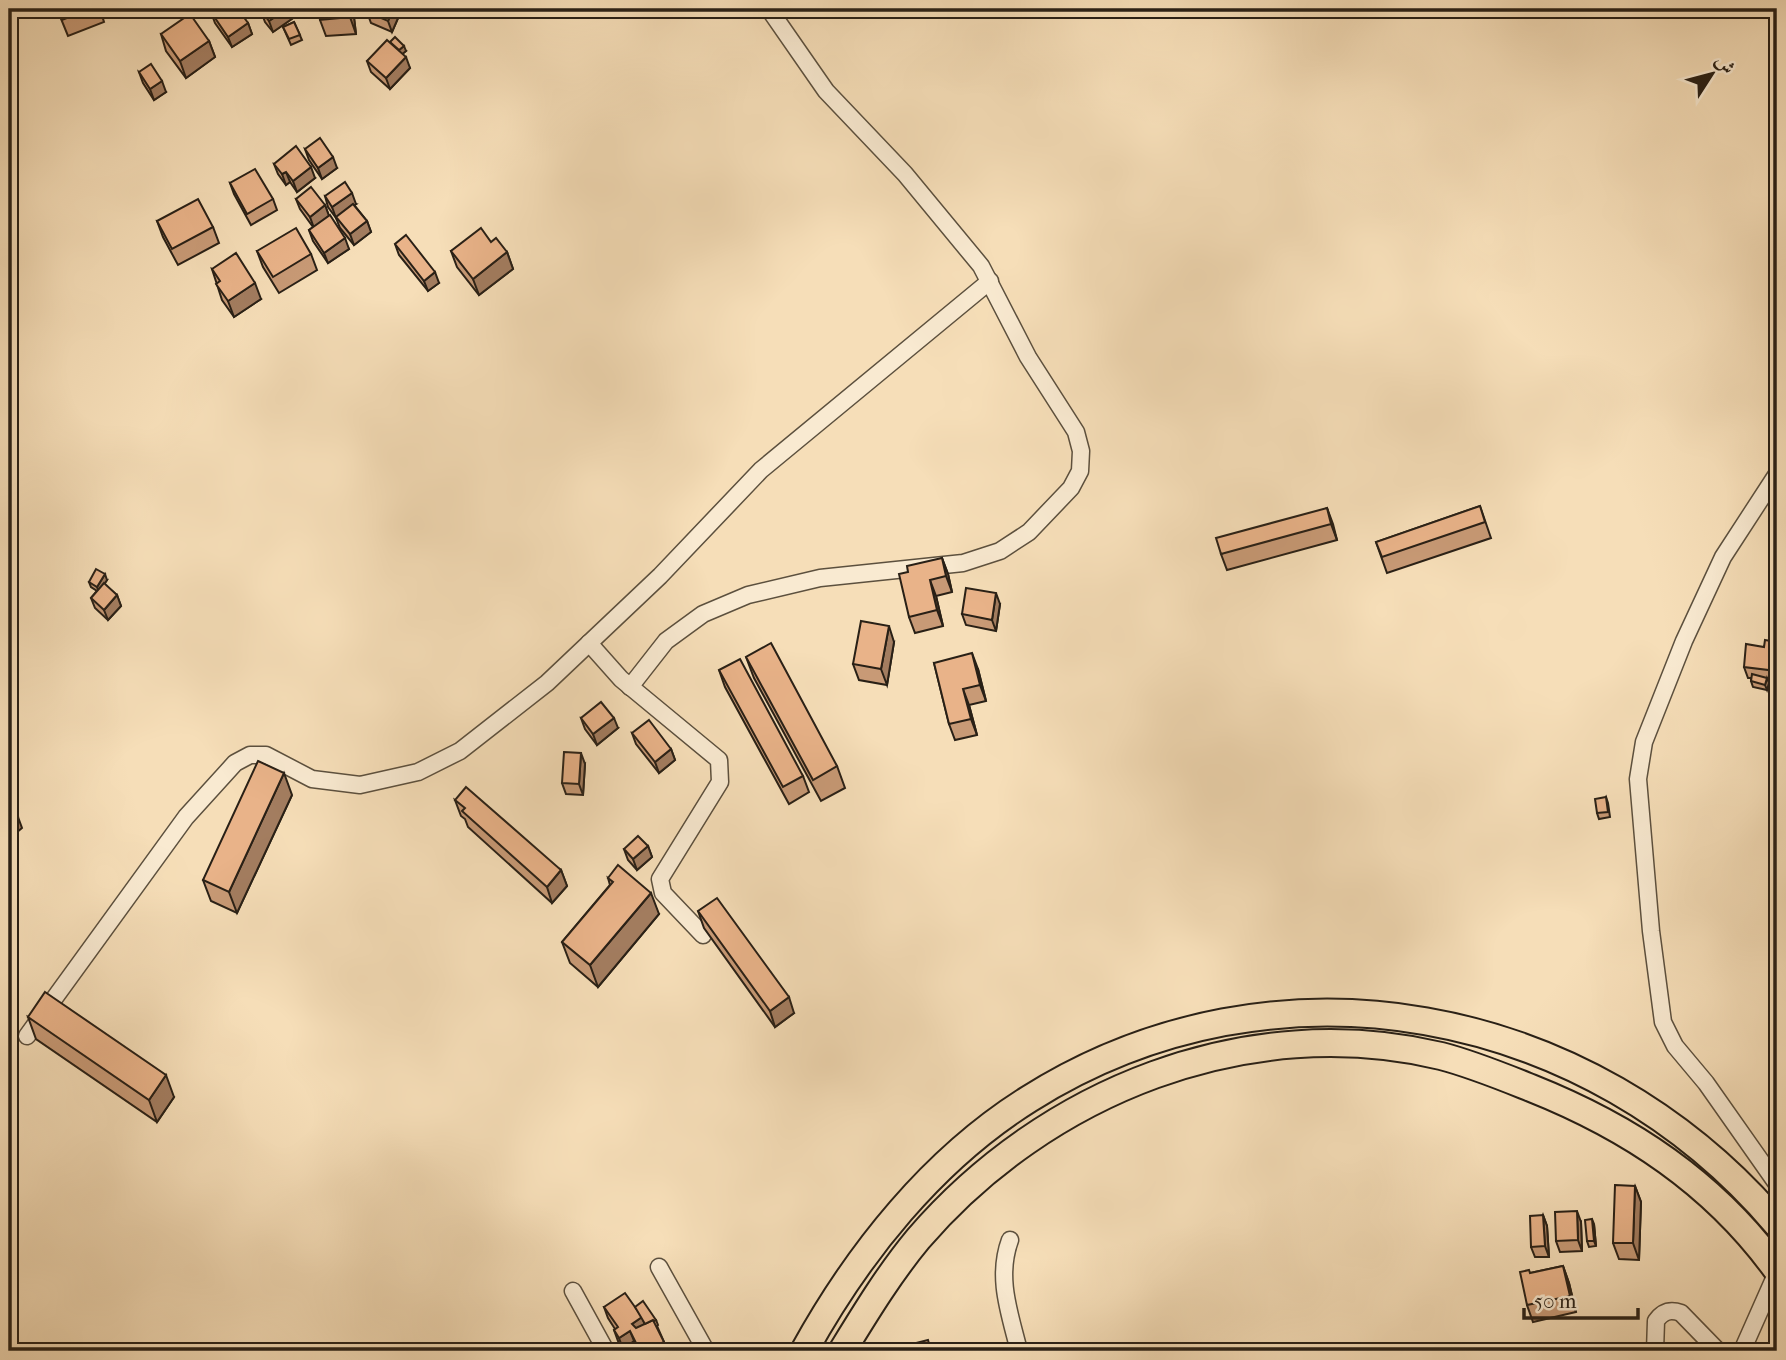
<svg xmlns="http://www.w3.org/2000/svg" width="1786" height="1360" viewBox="0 0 1786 1360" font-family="'IM FELL French Canon',Amiri,serif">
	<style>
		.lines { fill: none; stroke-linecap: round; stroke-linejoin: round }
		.minor-casing { stroke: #5c503e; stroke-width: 19 }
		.trunk-casing { stroke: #292016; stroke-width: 30 }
		.minor { stroke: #f9ead1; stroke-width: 16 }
		.trunk { stroke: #f6deb8; stroke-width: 26 }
		.wall { fill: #c89a76; stroke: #292016; stroke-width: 2 }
		.shaded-wall { fill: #a37d60; stroke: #292016; stroke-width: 2 }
		.building { fill: #e9b389; stroke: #292016; stroke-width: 2 }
	</style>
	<rect width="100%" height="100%" fill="#f6deb8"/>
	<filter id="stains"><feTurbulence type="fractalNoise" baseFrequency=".00286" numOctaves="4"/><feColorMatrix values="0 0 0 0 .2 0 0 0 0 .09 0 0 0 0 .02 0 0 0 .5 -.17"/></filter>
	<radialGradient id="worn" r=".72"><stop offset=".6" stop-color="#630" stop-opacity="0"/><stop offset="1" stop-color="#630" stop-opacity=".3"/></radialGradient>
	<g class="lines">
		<g class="minor-casing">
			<g id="minor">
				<polyline points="1777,474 1723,557 1684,641 1644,742 1638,779 1651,931 1663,1022 1675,1046 1706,1083 1777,1184"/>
				<polyline points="589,643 621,679 719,760 720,782 660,879 663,893 703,935"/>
				<polyline points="630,687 666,641 703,614 748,595 820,578 963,563 1000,551 1029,532 1071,488 1080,471 1081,451 1076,432 1028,357 981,266 905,174 826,91 769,9"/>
				<polyline points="27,1036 186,817 235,763 250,755 266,755 312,779 360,785 418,772 460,751 547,683 660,576 761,470 990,281"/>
				<path d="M1010 1240C996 1278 1010 1314 1019 1351"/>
				<polyline points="659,1267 706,1351"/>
				<polyline points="573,1291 606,1351"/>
				<path d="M1655 1351 1656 1321C1663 1311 1670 1309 1681 1313L1718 1351"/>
				<polyline points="1742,1351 1777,1272"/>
			</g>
		</g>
		<g class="trunk-casing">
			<g id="trunk">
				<path d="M804 1351C858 1253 933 1159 1029 1099 1275 944 1591 1005 1777 1224"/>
				<path d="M842 1351C866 1312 889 1274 918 1239 1045 1091 1247 1010 1441 1056 1472 1064 1501 1076 1531 1088 1629 1127 1714 1183 1777 1270"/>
			</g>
		</g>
		<use href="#minor" class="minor"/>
		<use href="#trunk" class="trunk"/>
	</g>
	<g class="wall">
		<polygon points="57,9 100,9 104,22 68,36"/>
		<polygon points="179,9 193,9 182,15"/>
		<polygon points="319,9 353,9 356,34 326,36 320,20"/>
		<polygon points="368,9 402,9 392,32 371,23 367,12"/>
		<polygon points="261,11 296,16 273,32 265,22"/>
		<polygon points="211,12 248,23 252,34 232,47 215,23"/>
		<polygon points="294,22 302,40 291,45 283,27"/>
		<polygon points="161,34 209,41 215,57 186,78 166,51"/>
		<polygon points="390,43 406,51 402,54 410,68 390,89 371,72 367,61"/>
		<polygon points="139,72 166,92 154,100 143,83"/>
		<polygon points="305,149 337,168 322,179 309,160"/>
		<polygon points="274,164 315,178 297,192 290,182 286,185 278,174"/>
		<polygon points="230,183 273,199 277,210 251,225 234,194"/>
		<polygon points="325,196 356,204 354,205 367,221 371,232 354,245 340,228 336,218 328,207"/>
		<polygon points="296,199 325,205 329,216 349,249 328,263 313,241 309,230 313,227 300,209"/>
		<polygon points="157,221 213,227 219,243 178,265 163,237"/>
		<polygon points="491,242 507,252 513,269 479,295 457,267 451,251"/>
		<polygon points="395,244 439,283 428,291 399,255"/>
		<polygon points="257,251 311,254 317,270 279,293 263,267"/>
		<polygon points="212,269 261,299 234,317 222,300"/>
		<polygon points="1480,506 1491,538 1387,573 1376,542"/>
		<polygon points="1327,508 1337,540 1227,570 1221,554"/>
		<polygon points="942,558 948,574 952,592 936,596 943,626 915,633 909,617 908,572"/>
		<polygon points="107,580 104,584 117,595 121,606 108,620 95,608 91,598 97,591 91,587 89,582"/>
		<polygon points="1000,604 996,631 966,625 962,614"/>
		<polygon points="894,642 887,685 859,680 853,664"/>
		<polygon points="1777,642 1777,682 1768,680 1769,683 1767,690 1753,687 1751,681 1751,678 1748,678 1744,667 1764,647"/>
		<polygon points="746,657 837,766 845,788 821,801 754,678"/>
		<polygon points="934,663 978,669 986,701 969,705 977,735 955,740 949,724"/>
		<polygon points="719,670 803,776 809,792 789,804 725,687"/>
		<polygon points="581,718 618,728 597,745 585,729"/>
		<polygon points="632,733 671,749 675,760 659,773 636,744"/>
		<polygon points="585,764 583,795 566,794 562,783"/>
		<polygon points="292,795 237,913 211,901 203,880"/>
		<polygon points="1606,797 1608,803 1610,817 1599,819 1597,813"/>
		<polygon points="455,800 561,870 567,886 552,903 468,827 465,819 461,816"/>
		<polygon points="648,846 652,857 637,870 628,860 624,849"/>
		<polygon points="608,878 659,914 598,987 570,963 562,942 610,885"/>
		<polygon points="698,911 794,1013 775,1027 704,928"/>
		<polygon points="28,1017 174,1097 157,1122 36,1039"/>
		<polygon points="1635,1186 1641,1202 1639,1260 1619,1259 1613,1243"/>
		<polygon points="1543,1215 1547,1226 1549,1257 1535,1257 1531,1247"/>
		<polygon points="1581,1222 1582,1251 1560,1252 1556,1241"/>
		<polygon points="1594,1224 1596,1246 1589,1247 1587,1241"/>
		<polygon points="1563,1266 1569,1283 1576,1312 1533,1322 1527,1305 1530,1273"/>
		<polygon points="604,1307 635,1307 656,1320 658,1325 657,1326 668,1351 639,1351 634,1341 623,1349 618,1341 614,1330 615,1329 608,1318"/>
	</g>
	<g class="shaded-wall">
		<polygon points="287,9 294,9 296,16 273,32 269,21"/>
		<polygon points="349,9 353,9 356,34 350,17"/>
		<polygon points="393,9 402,9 392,32 388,21"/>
		<polygon points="248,23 252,34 232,47 228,37"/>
		<polygon points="209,41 215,57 186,78 180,61"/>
		<polygon points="404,46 406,51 400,56 398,51"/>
		<polygon points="406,57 410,68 390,89 386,78"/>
		<polygon points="162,81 166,92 154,100 150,89"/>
		<polygon points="333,157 337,168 322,179 318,168"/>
		<polygon points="311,167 315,178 297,192 293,181"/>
		<polygon points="286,172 290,182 286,185 282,174"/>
		<polygon points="352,193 356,204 336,218 332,207"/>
		<polygon points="325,205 329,216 314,228 310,217"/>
		<polygon points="367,221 371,232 354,245 350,234"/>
		<polygon points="345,238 349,249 328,263 324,253"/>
		<polygon points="507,252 513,269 479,295 473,279"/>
		<polygon points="435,272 439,283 428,291 424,281"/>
		<polygon points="255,283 261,299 234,317 228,301"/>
		<polygon points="1327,508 1333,524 1337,540 1331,524"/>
		<polygon points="942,558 948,574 952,592 946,576"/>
		<polygon points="105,574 107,580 99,592 97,587"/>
		<polygon points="930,580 936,596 943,626 937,610"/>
		<polygon points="996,593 1000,604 996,631 992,620"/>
		<polygon points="117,595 121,606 108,620 104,610"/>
		<polygon points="889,626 894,642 887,685 881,669"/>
		<polygon points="972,653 978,669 986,701 980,685"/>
		<polygon points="1767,678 1769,683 1767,690 1765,685"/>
		<polygon points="963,689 969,705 977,735 971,719"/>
		<polygon points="614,718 618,728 597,745 593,734"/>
		<polygon points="671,749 675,760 659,773 655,762"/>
		<polygon points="581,753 585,764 583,795 579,784"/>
		<polygon points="284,773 292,795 237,913 229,892"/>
		<polygon points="18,817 22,828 9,839 9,825"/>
		<polygon points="648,846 652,857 637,870 633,859"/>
		<polygon points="561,870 567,886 552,903 547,887"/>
		<polygon points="651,893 659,914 598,987 590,965"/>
		<polygon points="789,997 794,1013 775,1027 770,1011"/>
		<polygon points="166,1075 174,1097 157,1122 149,1100"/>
		<polygon points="1635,1186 1641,1202 1639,1260 1633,1243"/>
		<polygon points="1577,1211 1581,1222 1582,1251 1578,1240"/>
		<polygon points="1543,1215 1547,1226 1549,1257 1545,1246"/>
		<polygon points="1592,1219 1594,1224 1596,1246 1594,1241"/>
		<polygon points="1563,1266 1569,1283 1576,1312 1570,1296"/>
		<polygon points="642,1317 646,1328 636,1334 632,1324"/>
		<polygon points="630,1331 634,1341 623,1349 619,1338"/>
	</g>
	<g class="building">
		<polygon points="58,9 90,9 62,20"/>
		<polygon points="216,9 238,9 248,23 228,37 211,12"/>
		<polygon points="264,9 287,9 269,21 261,11"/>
		<polygon points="319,9 349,9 350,17 320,20"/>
		<polygon points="368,9 393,9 388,21 367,12"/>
		<polygon points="190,14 209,41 180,61 161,34"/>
		<polygon points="294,22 300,35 289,39 283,27"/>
		<polygon points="395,37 404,46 399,50 390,42"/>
		<polygon points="387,40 406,57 386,78 367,61"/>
		<polygon points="151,64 162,81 150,89 139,72"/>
		<polygon points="320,138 333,157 318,168 305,149"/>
		<polygon points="296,146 311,167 293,181 286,172 282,174 274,164"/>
		<polygon points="255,169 273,199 247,214 230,183"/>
		<polygon points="345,182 352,193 332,207 325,196"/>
		<polygon points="311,187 325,205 310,217 296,199"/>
		<polygon points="198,199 213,227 172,249 157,221"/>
		<polygon points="353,204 367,221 350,234 336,217"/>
		<polygon points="330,215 345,238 324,253 309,230"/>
		<polygon points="296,228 311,254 273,277 257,251"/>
		<polygon points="481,228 491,242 496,238 507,252 473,279 451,251"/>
		<polygon points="406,235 435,272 424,281 395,244"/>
		<polygon points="236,253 255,283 228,301 216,284 220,281 212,269"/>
		<polygon points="1480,506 1485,522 1382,557 1376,542"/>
		<polygon points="1327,508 1331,524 1221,554 1216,538"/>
		<polygon points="942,558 946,576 930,580 937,610 909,617 899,574 908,572 907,566"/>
		<polygon points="96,569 105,574 97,587 89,582"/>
		<polygon points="104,583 117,595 104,610 91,598"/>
		<polygon points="966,588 996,593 992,620 962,614"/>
		<polygon points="861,621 889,626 881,669 853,664"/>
		<polygon points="1765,640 1777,642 1777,671 1744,667 1746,644 1764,647"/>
		<polygon points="771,643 837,766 813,780 746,657"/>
		<polygon points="972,653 980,685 963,689 971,719 949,724 934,663"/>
		<polygon points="740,659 803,776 783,787 719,670"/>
		<polygon points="1752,674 1767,678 1765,685 1751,681"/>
		<polygon points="601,702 614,718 593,734 581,718"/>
		<polygon points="649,720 671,749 655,762 632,733"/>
		<polygon points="564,752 581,753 579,784 562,783"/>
		<polygon points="258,761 284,773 229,892 203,880"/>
		<polygon points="466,787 561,870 547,887 462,811 465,808 455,800"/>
		<polygon points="1606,797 1608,812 1597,813 1595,799"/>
		<polygon points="10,807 18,817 9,825 9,808"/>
		<polygon points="638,836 648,846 633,859 624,849"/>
		<polygon points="618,865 651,893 590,965 562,942 613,882 608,878"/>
		<polygon points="717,898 789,997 770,1011 698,911"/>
		<polygon points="45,992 166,1075 149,1100 28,1017"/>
		<polygon points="1615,1185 1635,1186 1633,1243 1613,1243"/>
		<polygon points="1577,1211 1578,1240 1556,1241 1555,1212"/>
		<polygon points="1543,1215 1545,1246 1531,1247 1530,1216"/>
		<polygon points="1592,1219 1594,1241 1587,1241 1585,1220"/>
		<polygon points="1563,1266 1570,1296 1527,1305 1520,1272 1529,1270 1530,1273"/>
		<polygon points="625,1293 642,1317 632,1324 636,1328 653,1320 664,1342 645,1351 640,1351 630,1331 619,1338 614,1330 618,1327 604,1307"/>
		<polygon points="643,1301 656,1320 654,1321 653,1320 645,1324 635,1307"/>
		<polygon points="928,1340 931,1351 894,1351 893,1349"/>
	</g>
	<rect width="1786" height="1360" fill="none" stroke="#f6deb8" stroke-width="35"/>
	<rect x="10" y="10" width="1765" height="1339" fill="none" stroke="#292016" stroke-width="3.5"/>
	<rect x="18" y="18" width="1751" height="1325" fill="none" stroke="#292016" stroke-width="2"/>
	<g transform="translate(1712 74) rotate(54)" stroke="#f9ead1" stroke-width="5" paint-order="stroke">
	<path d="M0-5L12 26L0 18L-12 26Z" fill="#292016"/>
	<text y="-10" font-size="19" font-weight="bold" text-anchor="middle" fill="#292016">ش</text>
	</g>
	<path d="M1524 1308v10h114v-10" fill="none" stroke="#292016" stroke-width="3.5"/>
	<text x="1534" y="1308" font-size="21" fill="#292016" stroke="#f9ead1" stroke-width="5" paint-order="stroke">50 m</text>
	<rect width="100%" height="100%" filter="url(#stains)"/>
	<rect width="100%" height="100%" fill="url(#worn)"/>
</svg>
